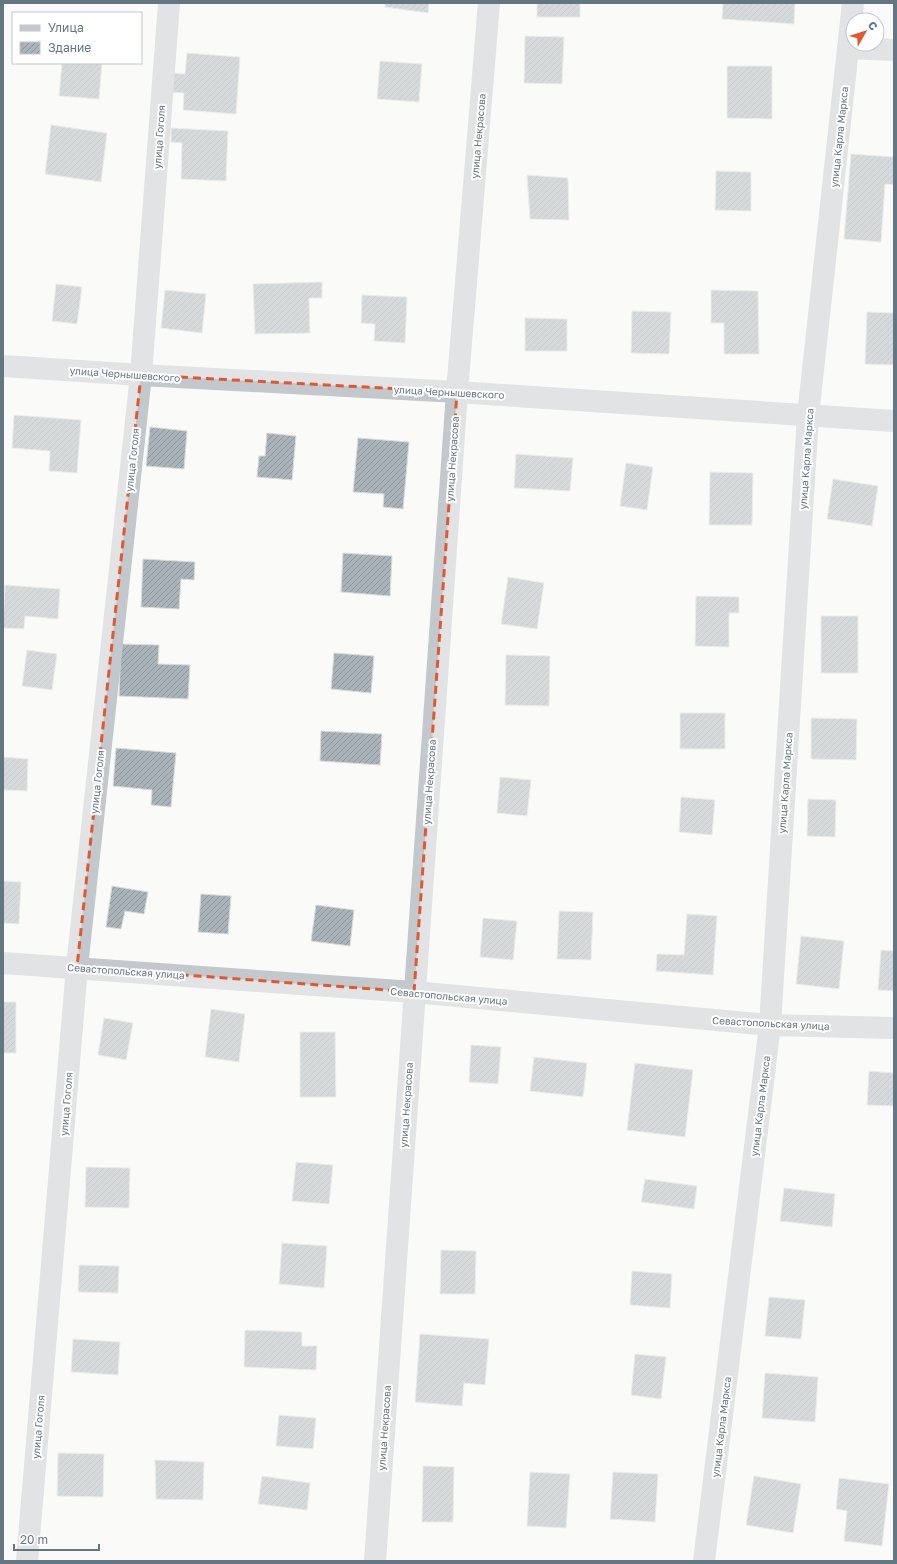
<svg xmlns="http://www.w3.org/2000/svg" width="897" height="1564" viewBox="0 0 897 1564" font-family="'Golos Text',sans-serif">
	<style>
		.building { fill: url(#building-hatch); stroke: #dcdcda }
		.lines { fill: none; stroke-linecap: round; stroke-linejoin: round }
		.street { stroke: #c3c8cc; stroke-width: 22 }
		.marked { fill: none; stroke: #e4572e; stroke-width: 3; stroke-dasharray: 8 5; stroke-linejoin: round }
		.labels { text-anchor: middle; stroke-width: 4; stroke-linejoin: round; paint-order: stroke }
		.street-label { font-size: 10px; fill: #657683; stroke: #fff }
	</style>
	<defs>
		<pattern id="building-hatch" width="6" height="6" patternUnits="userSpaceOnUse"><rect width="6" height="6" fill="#aab3b9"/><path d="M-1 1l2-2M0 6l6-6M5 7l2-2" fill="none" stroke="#8e969c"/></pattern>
	</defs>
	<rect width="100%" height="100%" fill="#fafaf8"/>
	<g class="building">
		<polygon points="385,3 429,3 428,13 385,7"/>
		<rect x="537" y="3" width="43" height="14"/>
		<polygon points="723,3 795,3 794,24 722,19"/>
		<polygon points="525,36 564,37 562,84 524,83"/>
		<polygon points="187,53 240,57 236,114 183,110 184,93 170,92 172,73 185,74"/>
		<polygon points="380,61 422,64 419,102 377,99"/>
		<polygon points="62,63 102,63 99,99 59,96"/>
		<polygon points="727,66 772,66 772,119 727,118"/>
		<polygon points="51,125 107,133 101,182 45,174"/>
		<polygon points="171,128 228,131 226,181 181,179 182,143 171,142"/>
		<polygon points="851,154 894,157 894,185 885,184 881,242 844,239"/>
		<polygon points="716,171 751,172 751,211 715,210"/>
		<polygon points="527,175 568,178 569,220 530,219"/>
		<polygon points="322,282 322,298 309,298 310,333 255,334 253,284"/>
		<polygon points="56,284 82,287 77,324 52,321"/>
		<polygon points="165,290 206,294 202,333 161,328"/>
		<polygon points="711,290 758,291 759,354 724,354 724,323 711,323"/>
		<polygon points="362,295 407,297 405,343 374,341 375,324 361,323"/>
		<polygon points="632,311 671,312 669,354 631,353"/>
		<polygon points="867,312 894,313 894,365 865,364"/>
		<polygon points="525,318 567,319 567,351 525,351"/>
		<polygon points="14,415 81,420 77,473 49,471 50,451 12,448"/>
		<polygon points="150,427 187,431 184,469 146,466"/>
		<polygon points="267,433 296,436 292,480 257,477 259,456 265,456"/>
		<polygon points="358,438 409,442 403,509 383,507 384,494 353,492"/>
		<polygon points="516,454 573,458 570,491 514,488"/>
		<polygon points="626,463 653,467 647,510 620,506"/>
		<polygon points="710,472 753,473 752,525 709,525"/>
		<polygon points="833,479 878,486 872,526 827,519"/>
		<polygon points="343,553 392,556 390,596 341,592"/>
		<polygon points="143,559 195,562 194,580 181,579 179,609 141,607"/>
		<polygon points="508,577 544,583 537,629 501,624"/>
		<polygon points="5,585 60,589 58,619 25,616 24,629 3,628"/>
		<polygon points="696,596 739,597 739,613 729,613 729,647 695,646"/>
		<rect x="821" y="616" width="37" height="57"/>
		<polygon points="121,644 159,645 158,664 190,665 188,699 119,696"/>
		<polygon points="27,650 57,654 52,690 22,686"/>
		<polygon points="334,653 374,656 371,693 331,689"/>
		<polygon points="506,655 550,656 549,706 505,705"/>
		<rect x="680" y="713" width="45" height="36"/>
		<polygon points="811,718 857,719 856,760 811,759"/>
		<polygon points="321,731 382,734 380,765 320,761"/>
		<polygon points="116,748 176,753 171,807 151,805 152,790 113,786"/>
		<polygon points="3,757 28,759 27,791 3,790"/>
		<polygon points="500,777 531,780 527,816 497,813"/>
		<polygon points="681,797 715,800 712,835 679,832"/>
		<polygon points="808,799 836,800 835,837 807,836"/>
		<polygon points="3,881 21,882 19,924 3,923"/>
		<polygon points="112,886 148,892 144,914 125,911 121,929 106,927"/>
		<polygon points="201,894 231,896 228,934 198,932"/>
		<polygon points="316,905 354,910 350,946 311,941"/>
		<polygon points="559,911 593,912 591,960 557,959"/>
		<polygon points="687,914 717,916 713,975 656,971 657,954 684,955"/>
		<polygon points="483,918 517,921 513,960 480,957"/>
		<polygon points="801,936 844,941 839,989 796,984"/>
		<polygon points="881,950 894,951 894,991 878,990"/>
		<rect x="3" y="1002" width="13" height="51"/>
		<polygon points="211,1009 245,1014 239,1062 205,1057"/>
		<polygon points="104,1018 133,1023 126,1060 98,1055"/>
		<polygon points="300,1032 335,1032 336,1097 300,1097"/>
		<polygon points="471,1045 501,1047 498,1084 469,1082"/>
		<polygon points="534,1057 587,1063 583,1097 530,1091"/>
		<polygon points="635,1063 693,1070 685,1137 627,1130"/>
		<polygon points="869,1071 894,1073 894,1106 867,1105"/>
		<polygon points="296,1162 333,1165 329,1204 292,1201"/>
		<polygon points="86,1167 130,1168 129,1208 85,1207"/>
		<polygon points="645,1179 697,1186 694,1209 641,1202"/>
		<polygon points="784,1188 835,1194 832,1227 780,1221"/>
		<polygon points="282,1243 327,1246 324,1288 279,1284"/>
		<polygon points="441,1250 476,1251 475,1294 440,1294"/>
		<polygon points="79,1265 119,1266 118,1293 78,1292"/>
		<polygon points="632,1271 672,1274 670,1308 630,1305"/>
		<polygon points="769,1297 805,1300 801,1339 765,1336"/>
		<polygon points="245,1330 302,1332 302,1346 317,1346 316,1370 244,1367"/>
		<polygon points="420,1334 489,1339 485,1385 464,1383 462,1406 415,1402"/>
		<polygon points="73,1339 120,1342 118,1375 71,1372"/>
		<polygon points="635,1354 666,1357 661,1399 631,1395"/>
		<polygon points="765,1373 818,1377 815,1422 762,1418"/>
		<polygon points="279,1415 316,1418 313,1449 276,1446"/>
		<polygon points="58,1453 104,1454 103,1497 57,1496"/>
		<polygon points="155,1460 204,1462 203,1500 156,1499"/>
		<polygon points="423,1466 454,1467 453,1522 422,1522"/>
		<polygon points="530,1472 570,1474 566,1528 527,1526"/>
		<polygon points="613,1472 658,1474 655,1522 610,1519"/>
		<polygon points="262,1476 310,1483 307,1510 258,1504"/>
		<polygon points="754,1476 801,1484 793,1533 746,1525"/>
		<polygon points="839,1478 889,1484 882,1546 844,1541 847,1511 836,1509"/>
	</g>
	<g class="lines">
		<g class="street">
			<polyline points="848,48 894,50"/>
			<polyline points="3,366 141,375 457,392 894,421"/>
			<polyline points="3,963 414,992 770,1025 894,1028"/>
			<polyline points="27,1561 77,967 141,375 169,3"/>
			<polyline points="375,1561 457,392 489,3"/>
			<polyline points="704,1561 770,1025 808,416 853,3"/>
		</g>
	</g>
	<path d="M0 0H897V1564H0ZM141 375 457 392 414 992 77 967Z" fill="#fafaf8" fill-opacity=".55" fill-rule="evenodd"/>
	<path class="marked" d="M141 375 457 392 414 992 77 967Z"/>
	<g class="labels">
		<g class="street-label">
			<text transform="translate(478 136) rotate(-85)" y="4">улица Некрасова</text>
			<text transform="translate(159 137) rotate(-86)" y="4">улица Гоголя</text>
			<text transform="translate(839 137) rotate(-84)" y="4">улица Карла Маркса</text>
			<text transform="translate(125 374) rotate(4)" y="4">улица Чернышевского</text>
			<text transform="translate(449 392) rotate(3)" y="4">улица Чернышевского</text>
			<text transform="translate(452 459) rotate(-86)" y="4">улица Некрасова</text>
			<text transform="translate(806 459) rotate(-86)" y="4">улица Карла Маркса</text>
			<text transform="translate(132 460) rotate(-84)" y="4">улица Гоголя</text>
			<text transform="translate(97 782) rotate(-84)" y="4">улица Гоголя</text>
			<text transform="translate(429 782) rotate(-86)" y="4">улица Некрасова</text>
			<text transform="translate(785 783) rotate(-86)" y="4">улица Карла Маркса</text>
			<text transform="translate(126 971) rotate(4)" y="4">Севастопольская улица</text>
			<text transform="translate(449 996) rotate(5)" y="4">Севастопольская улица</text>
			<text transform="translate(771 1023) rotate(3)" y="4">Севастопольская улица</text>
			<text transform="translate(66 1104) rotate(-85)" y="4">улица Гоголя</text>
			<text transform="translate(406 1105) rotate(-86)" y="4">улица Некрасова</text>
			<text transform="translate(760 1106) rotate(-83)" y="4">улица Карла Маркса</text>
			<text transform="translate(38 1427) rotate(-85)" y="4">улица Гоголя</text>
			<text transform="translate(721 1427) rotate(-83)" y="4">улица Карла Маркса</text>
			<text transform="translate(384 1428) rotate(-86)" y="4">улица Некрасова</text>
		</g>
	</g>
	<rect width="897" height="1564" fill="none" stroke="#657683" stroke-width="8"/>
	<rect x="12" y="12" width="130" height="52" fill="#ffffff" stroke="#c1c8cd"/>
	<rect x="20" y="25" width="20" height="6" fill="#c3c8cc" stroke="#c1c8cd"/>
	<text x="48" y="32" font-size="12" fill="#657683">Улица</text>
	<rect x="20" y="42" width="20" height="12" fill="url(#building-hatch)" stroke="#c1c8cd"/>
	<text x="48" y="52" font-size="12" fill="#657683">Здание</text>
	<g transform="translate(865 32) rotate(51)"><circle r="19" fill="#ffffff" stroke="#c1c8cd"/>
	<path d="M0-3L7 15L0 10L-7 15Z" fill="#e4572e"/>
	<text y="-6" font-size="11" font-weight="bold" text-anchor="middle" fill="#657683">С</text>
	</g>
	<path d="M14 1544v6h85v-6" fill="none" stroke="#657683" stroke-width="2"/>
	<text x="20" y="1544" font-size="12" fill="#657683" stroke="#ffffff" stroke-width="3" paint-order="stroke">20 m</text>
</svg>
